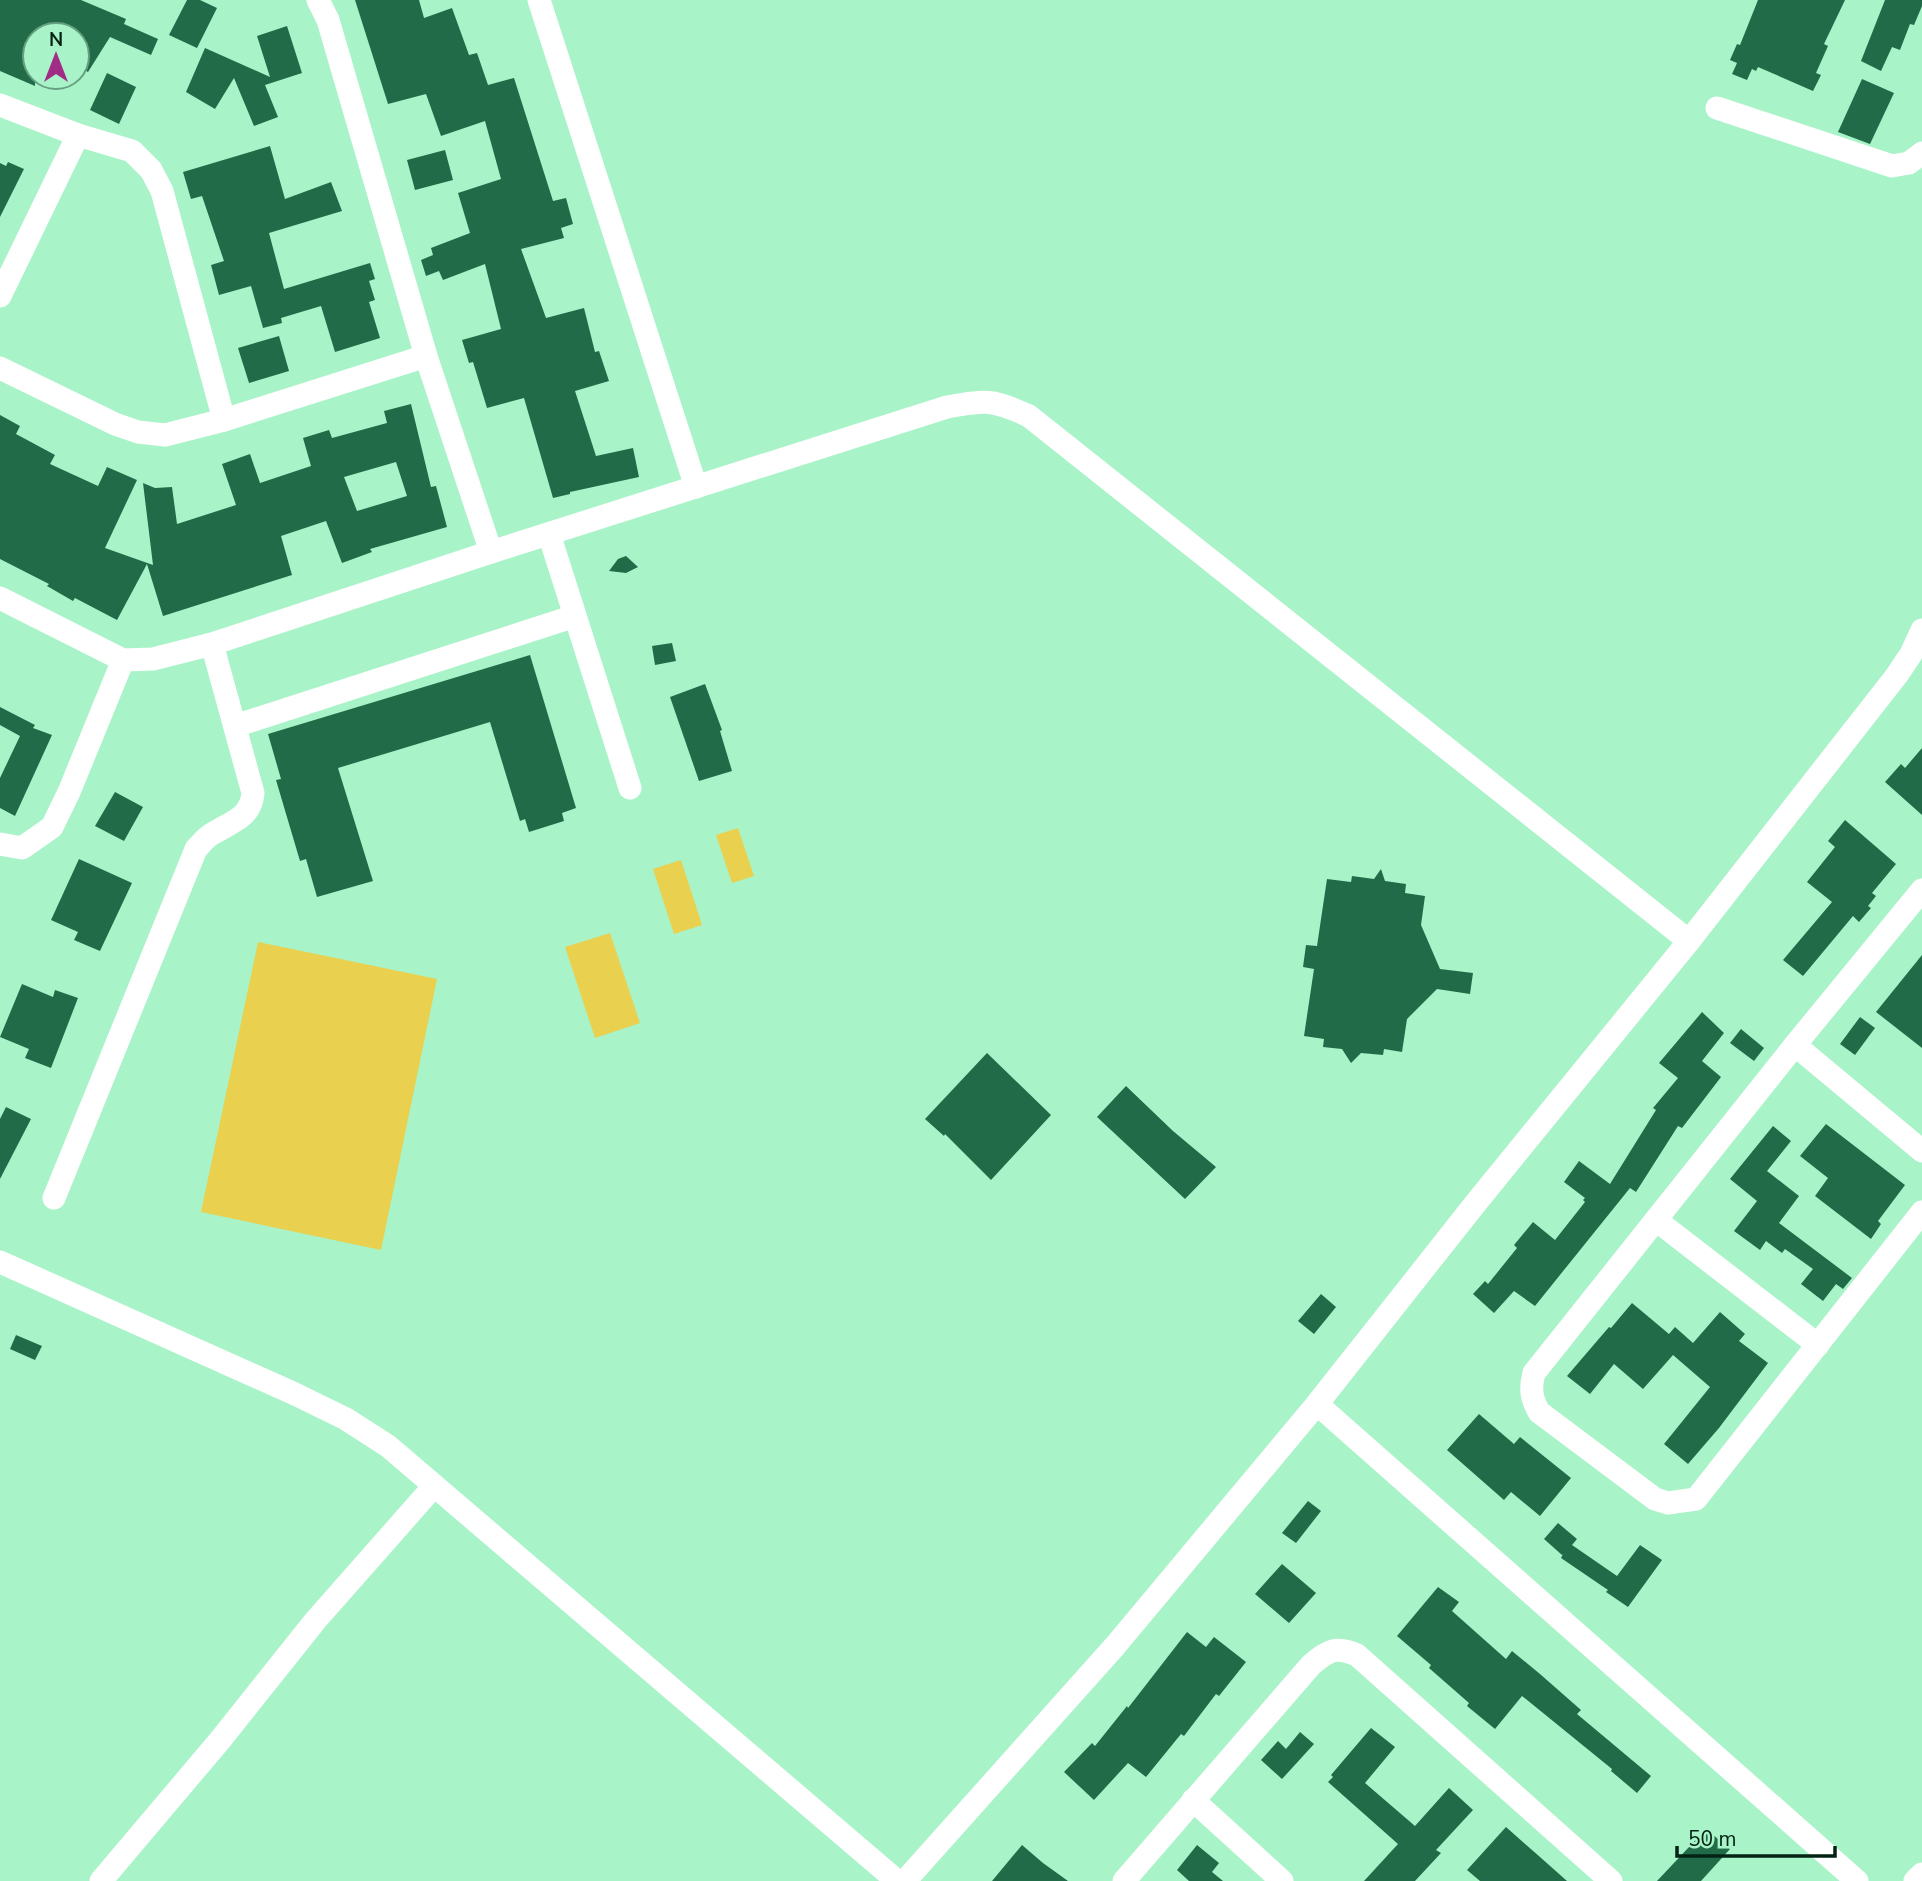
<svg xmlns="http://www.w3.org/2000/svg" width="1922" height="1881" viewBox="0 0 1922 1881" font-family="'Nunito Sans',sans-serif">
	<style>
		.green { fill: #e9d04e }
		.building { fill: #216b48; fill-rule: evenodd }
		.lines { fill: none; stroke-linecap: round; stroke-linejoin: round }
		.minor { stroke: #fff; stroke-width: 23 }
	</style>
	<rect width="100%" height="100%" fill="#a9f3c8"/>
	<g class="green">
		<polygon points="738,828 754,876 732,883 716,835"/>
		<polygon points="681,860 702,925 674,934 653,869"/>
		<polygon points="610,933 640,1023 595,1038 565,947"/>
		<polygon points="258,942 437,979 381,1250 201,1212"/>
	</g>
	<g class="building">
		<polygon points="0,0 81,0 126,19 124,24 158,39 151,55 110,37 88,72 77,65 77,35 35,35 35,86 0,71"/>
		<polygon points="187,0 200,0 217,8 197,48 169,35"/>
		<polygon points="355,0 419,0 424,18 452,8 469,55 477,53 488,85 514,78 553,201 566,198 573,224 561,228 564,238 521,249 546,318 584,308 595,352 599,351 609,381 575,391 596,456 633,448 639,477 570,492 570,494 553,498 524,398 487,408 473,362 469,363 462,340 501,329 485,264 443,280 439,271 426,276 421,260 433,255 431,248 470,233 458,193 501,179 485,121 441,136 426,94 388,104"/>
		<polygon points="1758,0 1845,0 1824,44 1828,46 1816,73 1821,75 1813,91 1758,67 1756,71 1752,69 1747,80 1732,74 1737,63 1730,60 1737,44 1740,45"/>
		<polygon points="1885,0 1922,0 1922,6 1914,25 1910,24 1900,50 1892,47 1881,71 1861,61"/>
		<polygon points="287,26 302,73 265,85 278,117 254,126 234,78 215,109 186,92 205,48 270,77 257,36"/>
		<polygon points="107,73 136,87 119,124 90,110"/>
		<polygon points="1862,79 1894,93 1870,144 1838,132"/>
		<polygon points="270,146 285,199 331,182 342,211 269,233 284,289 370,263 375,279 369,281 375,300 369,302 380,338 335,352 321,306 281,318 282,323 263,328 251,286 219,295 211,265 224,261 202,196 191,199 183,172"/>
		<polygon points="445,150 453,180 415,190 407,160"/>
		<polygon points="8,162 24,169 0,217 0,163 6,166"/>
		<polygon points="279,336 289,371 249,383 238,348"/>
		<path d="M411 404 431 487 436 486 447 527 370 549 372 552 342 563 326 521 281 536 292 575 163 616 147 564 117 620 75 598 73 601 47 586 49 584 0 559V415L20 426 16 434 55 455 50 464 98 486 107 467 137 480 105 548 153 565 143 483 155 488 172 487 177 524 236 505 222 464 250 454 260 483 311 466 303 438 329 430 332 438 387 423 384 411ZM396 462 407 496 357 511 344 477Z"/>
		<polygon points="626,556 638,567 626,573 609,571 618,559"/>
		<polygon points="672,643 676,661 655,665 652,646"/>
		<polygon points="530,655 576,808 562,813 564,821 529,832 525,819 520,821 490,722 338,768 373,881 317,897 306,859 300,861 276,780 281,779 268,734"/>
		<polygon points="705,684 722,730 720,731 732,771 699,781 670,697"/>
		<polygon points="0,707 35,725 33,728 52,735 15,816 0,808 0,778 20,736 0,725"/>
		<polygon points="1922,748 1922,815 1885,782 1901,764 1905,768"/>
		<polygon points="115,792 143,807 124,841 95,826"/>
		<polygon points="1845,820 1896,864 1872,893 1876,896 1868,906 1871,908 1859,922 1853,916 1803,976 1783,960 1832,902 1807,882 1835,847 1828,841"/>
		<polygon points="79,859 132,883 100,951 74,940 78,932 51,920"/>
		<polygon points="1381,869 1385,881 1406,884 1405,893 1425,896 1421,925 1440,969 1473,973 1470,994 1437,989 1407,1019 1402,1052 1384,1049 1383,1055 1361,1053 1351,1063 1342,1049 1323,1047 1324,1039 1304,1036 1314,969 1303,967 1306,945 1317,946 1327,879 1351,882 1352,876 1374,879"/>
		<polygon points="1922,955 1922,1048 1876,1012"/>
		<polygon points="22,984 53,997 55,990 78,998 51,1068 25,1058 29,1049 0,1037"/>
		<polygon points="1702,1012 1724,1033 1702,1061 1721,1077 1682,1128 1678,1126 1636,1192 1630,1188 1535,1306 1514,1291 1494,1313 1473,1294 1485,1281 1488,1284 1517,1248 1514,1245 1533,1222 1555,1240 1585,1202 1583,1200 1585,1198 1564,1182 1579,1161 1610,1184 1656,1110 1653,1108 1678,1078 1659,1063"/>
		<polygon points="1860,1017 1875,1028 1855,1055 1840,1044"/>
		<polygon points="1741,1029 1764,1048 1754,1061 1730,1043"/>
		<polygon points="987,1053 1051,1115 991,1180 945,1134 944,1136 925,1119"/>
		<polygon points="1126,1086 1173,1131 1216,1167 1185,1199 1097,1117"/>
		<polygon points="6,1107 31,1119 0,1179 0,1119"/>
		<polygon points="1826,1124 1905,1185 1878,1221 1881,1224 1871,1239 1815,1196 1828,1178 1800,1156"/>
		<polygon points="1773,1126 1791,1141 1767,1171 1799,1196 1779,1223 1852,1278 1843,1289 1836,1284 1823,1301 1801,1284 1813,1269 1785,1249 1782,1253 1766,1241 1760,1250 1734,1231 1757,1201 1730,1179"/>
		<polygon points="1321,1294 1336,1307 1314,1334 1298,1321"/>
		<polygon points="1632,1303 1669,1334 1675,1327 1693,1343 1720,1312 1745,1334 1739,1341 1768,1363 1719,1428 1688,1464 1664,1444 1710,1387 1673,1355 1643,1389 1614,1364 1590,1394 1567,1376 1609,1327 1611,1328"/>
		<polygon points="16,1335 42,1346 35,1360 10,1349"/>
		<polygon points="1479,1414 1514,1444 1520,1437 1571,1478 1540,1516 1511,1492 1504,1500 1447,1450"/>
		<polygon points="1308,1501 1321,1511 1296,1543 1282,1533"/>
		<polygon points="1558,1523 1577,1539 1572,1545 1617,1576 1640,1545 1662,1560 1628,1607 1606,1592 1608,1590 1561,1558 1563,1554 1562,1555 1544,1539"/>
		<polygon points="1282,1564 1316,1593 1289,1623 1255,1594"/>
		<polygon points="1438,1587 1459,1602 1452,1611 1506,1659 1512,1651 1540,1674 1581,1710 1577,1714 1651,1776 1637,1793 1611,1771 1612,1769 1522,1696 1495,1729 1467,1706 1469,1703 1429,1668 1431,1665 1397,1636"/>
		<polygon points="1187,1632 1206,1647 1214,1637 1246,1662 1219,1696 1216,1694 1184,1736 1181,1734 1146,1777 1128,1763 1094,1800 1064,1772 1092,1743 1095,1746 1127,1706 1128,1708"/>
		<polygon points="1371,1728 1395,1747 1365,1783 1415,1826 1449,1788 1473,1810 1436,1850 1441,1853 1415,1881 1364,1881 1398,1844 1328,1782 1333,1777 1331,1775"/>
		<polygon points="1300,1732 1314,1744 1282,1779 1261,1760 1278,1741 1286,1749"/>
		<polygon points="1506,1827 1540,1857 1567,1881 1480,1881 1467,1870"/>
		<polygon points="1706,1829 1730,1849 1701,1881 1657,1881"/>
		<polygon points="1022,1845 1043,1863 1068,1881 992,1881"/>
		<polygon points="1197,1845 1219,1863 1212,1872 1223,1881 1189,1881 1177,1870"/>
	</g>
	<g class="lines">
		<g class="minor">
			<polyline points="318,0 328,20 426,356 491,552"/>
			<polyline points="539,0 696,487"/>
			<polyline points="0,105 78,135 132,151 151,170 162,191 224,420"/>
			<polyline points="1717,108 1892,166 1909,163 1922,153"/>
			<polyline points="0,296 78,135"/>
			<polyline points="0,368 115,424 138,432 165,435 224,420 426,356"/>
			<polyline points="549,534 630,788"/>
			<path d="M0 598 123 660 153 659 212 644 491 552 947 407C986 400 993 399 1029 416L1689 941"/>
			<polyline points="235,726 575,616"/>
			<polyline points="0,844 22,848 52,827 69,792 123,660"/>
			<path d="M1922 890 1795 1045 1534 1373C1530 1388 1531 1398 1539 1412L1655 1499 1668 1503 1696 1499 1922 1212"/>
			<polyline points="1795,1045 1922,1151"/>
			<path d="M54 1198 196 849C201 844 206 837 212 834 231 822 251 818 253 793L212 644"/>
			<polyline points="1656,1220 1818,1345"/>
			<polyline points="0,1262 295,1394 346,1419 388,1446 897,1881"/>
			<polyline points="1317,1404 1857,1881"/>
			<polyline points="1193,1800 1282,1881"/>
			<polyline points="101,1881 221,1739 315,1621 434,1486"/>
			<polyline points="905,1881 1115,1646 1317,1404 1475,1204 1689,941 1897,675 1911,654 1922,630"/>
			<path d="M1124 1881 1311 1665C1329 1650 1335 1646 1357 1655L1611 1881"/>
			<polyline points="1915,1881 1922,1874"/>
		</g>
	</g>
	<g transform="translate(56 56)"><circle r="33" fill="#a9f3c8" stroke="#67a080" stroke-width="2"/>
	<path d="M0-5L12 26L0 18L-12 26Z" fill="#a12c86"/>
	<text y="-10" font-size="19" font-weight="bold" text-anchor="middle" fill="#042314">N</text>
	</g>
	<path d="M1677 1846v10h158v-10" fill="none" stroke="#042314" stroke-width="3.5"/>
	<text x="1688" y="1846" font-size="21" fill="#042314" stroke="#a9f3c8" stroke-width="5" paint-order="stroke">50 m</text>
</svg>
